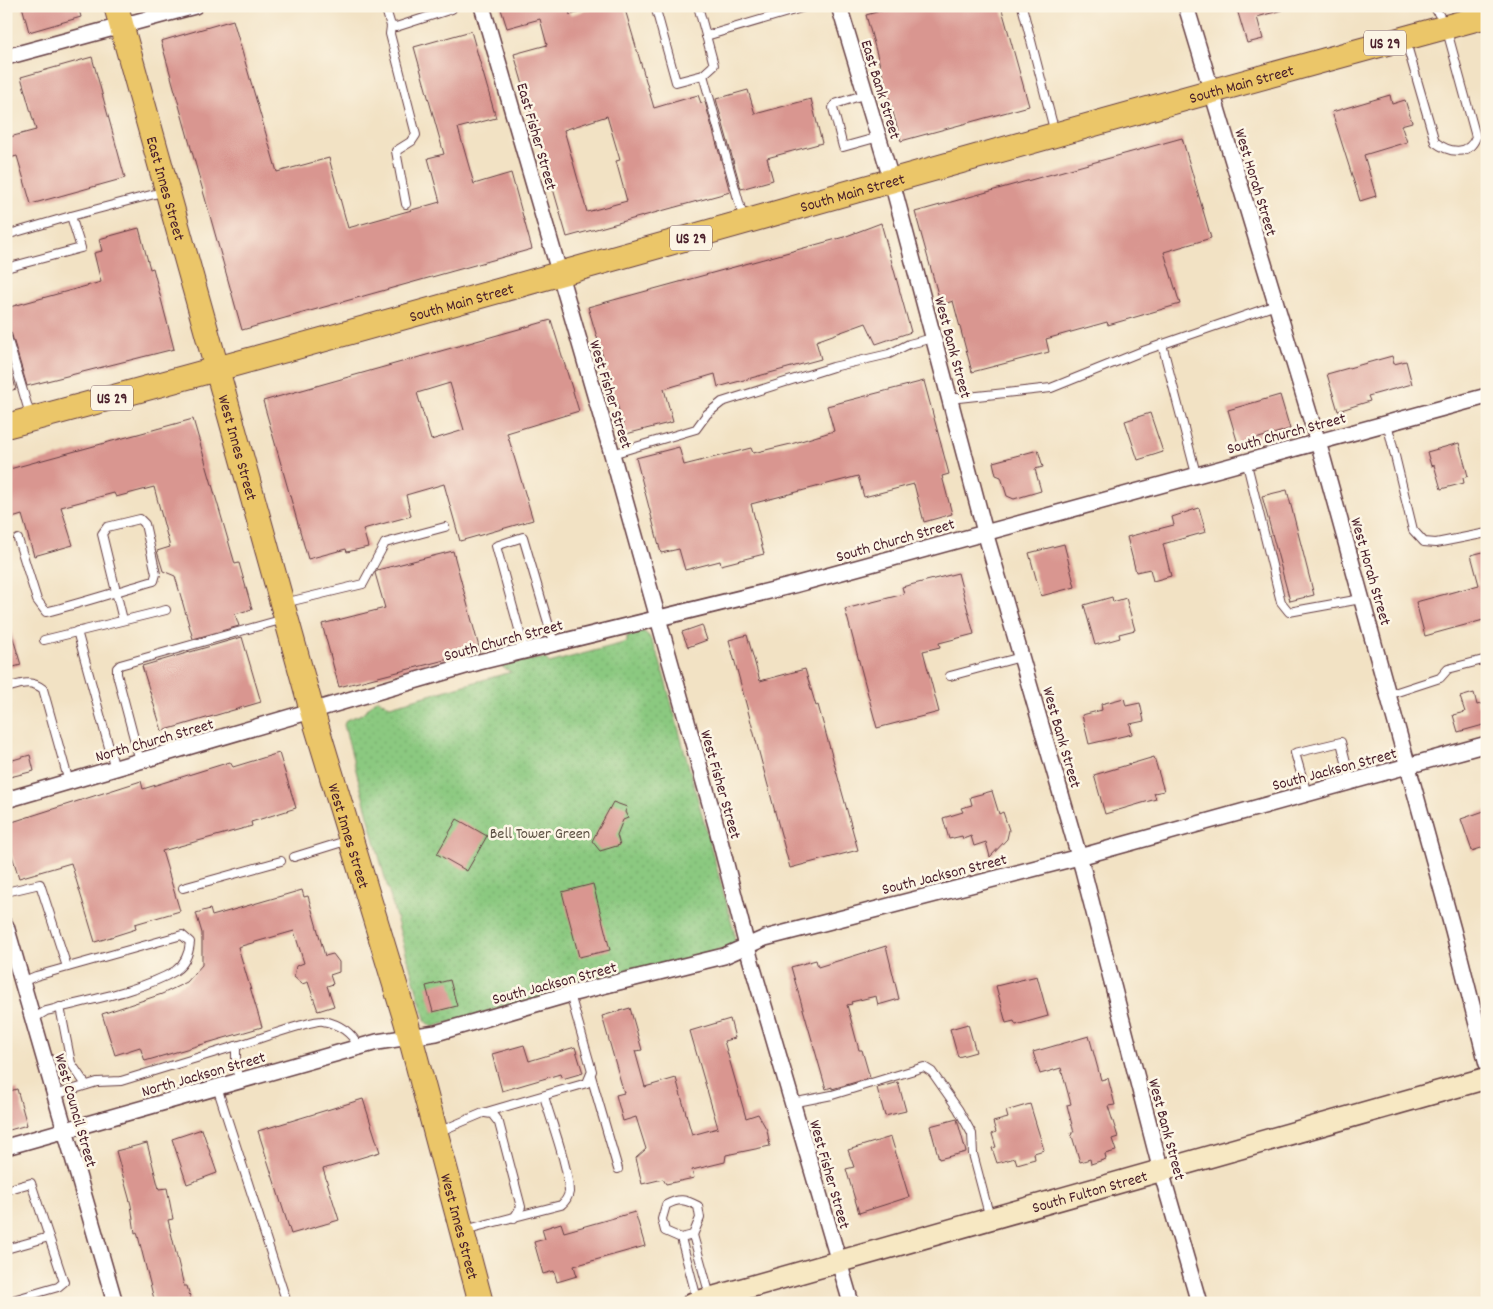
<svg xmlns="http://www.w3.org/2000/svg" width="1493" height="1309" viewBox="0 0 1493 1309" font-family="Dekko,sans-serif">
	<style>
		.green { fill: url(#green-dots); stroke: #6a7456 }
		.building { fill: #d99690; fill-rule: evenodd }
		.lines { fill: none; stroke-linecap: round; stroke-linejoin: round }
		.lane-casing { stroke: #633c42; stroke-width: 10 }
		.street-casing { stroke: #633c42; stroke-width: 18 }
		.secondary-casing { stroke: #633c42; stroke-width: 24 }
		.primary-casing { stroke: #633c42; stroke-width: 26 }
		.lane { stroke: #fff; stroke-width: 8 }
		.street { stroke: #fff; stroke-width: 15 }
		.secondary { stroke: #f7e8c3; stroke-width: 21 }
		.primary { stroke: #ebc669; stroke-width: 24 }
		.labels { text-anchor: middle; stroke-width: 5; stroke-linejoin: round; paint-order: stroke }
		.shield { fill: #fcf5e5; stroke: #7f5f63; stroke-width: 1 }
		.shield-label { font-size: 15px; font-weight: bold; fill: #4a1f2b }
		.street-label { font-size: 16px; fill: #4a1f2b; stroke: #fcf5e5 }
		.park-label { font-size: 16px; fill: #5e5244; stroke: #fcf5e5 }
	</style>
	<defs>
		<pattern id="green-dots" width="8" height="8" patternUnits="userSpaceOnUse" patternTransform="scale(1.25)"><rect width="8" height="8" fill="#8bc980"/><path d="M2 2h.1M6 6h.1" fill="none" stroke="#79ac6f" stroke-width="1.8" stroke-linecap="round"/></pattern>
	</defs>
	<rect width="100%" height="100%" fill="#fcf5e5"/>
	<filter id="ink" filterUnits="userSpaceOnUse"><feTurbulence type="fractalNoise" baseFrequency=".02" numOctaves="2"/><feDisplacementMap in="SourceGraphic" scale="10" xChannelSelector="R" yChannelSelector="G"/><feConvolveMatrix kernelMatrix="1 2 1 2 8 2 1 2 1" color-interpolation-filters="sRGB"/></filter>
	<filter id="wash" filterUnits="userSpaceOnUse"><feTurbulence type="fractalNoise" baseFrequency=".0096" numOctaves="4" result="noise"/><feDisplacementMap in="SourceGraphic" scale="20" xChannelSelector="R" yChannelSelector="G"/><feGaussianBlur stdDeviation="1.12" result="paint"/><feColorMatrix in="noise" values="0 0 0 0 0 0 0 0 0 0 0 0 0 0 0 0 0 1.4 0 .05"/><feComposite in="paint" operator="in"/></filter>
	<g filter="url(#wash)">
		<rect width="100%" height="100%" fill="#f2e2c4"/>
		<path class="green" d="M643 631 649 636 659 658 734 931 735 942 731 947 432 1027 426 1022C397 924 370 824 344 725L346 720 362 714 377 699 390 706 511 672 502 667 503 664 545 658 549 663 627 642V636Z"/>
		<g id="blocks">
			<g class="building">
				<polygon points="22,6 78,6 81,17 29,32"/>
				<path d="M500 6H572L573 10 569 11 570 15 601 6H624L654 108 698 95 701 103 705 102 730 192 567 237 514 54 547 45 540 19 507 28ZM607 116 620 160 616 161 627 201 587 212 564 130Z"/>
				<polygon points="898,6 1001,6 1029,106 901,141 866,15"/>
				<polygon points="1236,6 1282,6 1282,10 1257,17 1263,39 1247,43"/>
				<polygon points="233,20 277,172 329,158 348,228 440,202 428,158 444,154 414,47 471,31 496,118 458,128 474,184 511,173 532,249 242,330 161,41"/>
				<polygon points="92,57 125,178 31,204 17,156 6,159 6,138 36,130 21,77"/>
				<polygon points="748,90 755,114 811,99 822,143 767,158 773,180 741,189 716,99"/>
				<polygon points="1390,95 1392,104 1405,100 1412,122 1401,125 1407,142 1364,155 1376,196 1360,201 1332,112"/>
				<polygon points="1182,138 1211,238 1164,252 1180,304 1108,325 1107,322 1046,339 1049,352 972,372 953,301 941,305 915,212"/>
				<polygon points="881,223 911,332 876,344 866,323 816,341 821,359 718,387 715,374 664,389 673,422 626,434 588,307 844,237"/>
				<polygon points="139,228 150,269 153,268 174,349 27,386 11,332 6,328 6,308 101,282 94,253 102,251 99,239"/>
				<path d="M551 320 579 411 507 433 533 520 460 541 444 484 406 495 411 516 363 529 368 547 347 552 346 549 308 559 263 401ZM450 383 464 430 431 440 417 393Z"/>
				<polygon points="6,355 16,389 6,392"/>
				<polygon points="1392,356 1394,364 1406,361 1412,384 1368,396 1370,401 1338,411 1327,374"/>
				<polygon points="924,381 949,474 942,476 952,514 924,522 914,484 864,497 858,476 751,504 764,554 721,565 720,561 685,570 679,549 661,553 636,458 679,447 684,465 751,448 753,453 791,444 834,431 827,406"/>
				<polygon points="1280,395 1290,429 1238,444 1228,410"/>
				<polygon points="1150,413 1163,452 1138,460 1125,421"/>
				<polygon points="193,419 235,564 239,563 252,609 235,614 239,626 193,639 175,576 163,571 157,551 170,547 154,487 116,497 114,493 61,507 73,545 34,556 22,515 6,520 6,470"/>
				<polygon points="1459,443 1468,476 1463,478 1464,483 1441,489 1434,465 1431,466 1427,452"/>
				<polygon points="1038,450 1043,467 1035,469 1041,491 1014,499 1007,496 1001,477 996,475 993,462"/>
				<polygon points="1287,490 1314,595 1290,601 1262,496"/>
				<polygon points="1199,508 1206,532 1163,544 1171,576 1153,581 1150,569 1136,572 1127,537 1174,525 1172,517"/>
				<polygon points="1064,544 1075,587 1041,596 1029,553"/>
				<polygon points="453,551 480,651 339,687 322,624 385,608 375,573 377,570"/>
				<polygon points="1487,551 1487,619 1425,636 1416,602 1479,585 1471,555"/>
				<polygon points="958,573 974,634 939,643 940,647 923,651 939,712 877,728 845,609 904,594 902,587"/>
				<polygon points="1112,597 1113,602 1126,598 1135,630 1119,634 1120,638 1095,645 1084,605"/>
				<polygon points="702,625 707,640 688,647 682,632"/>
				<polygon points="6,628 10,628 21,665 6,669"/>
				<polygon points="747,635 760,681 805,669 816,706 818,705 858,850 790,868 729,640"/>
				<polygon points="242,637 261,702 162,731 142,666"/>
				<polygon points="1474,693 1477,705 1487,702 1487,724 1458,732 1453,715 1465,712 1460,697"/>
				<polygon points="1124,698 1126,706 1140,703 1144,721 1130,724 1132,734 1089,744 1082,715 1102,710 1101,704"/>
				<polygon points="279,753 296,808 251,822 252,826 162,851 180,911 135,924 136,929 95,942 71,863 19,878 6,836 6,824 141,781 143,789 230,762 233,767"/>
				<polygon points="30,755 34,771 6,778 6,762"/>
				<polygon points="1154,757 1164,791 1154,793 1156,799 1105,814 1094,775"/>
				<polygon points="992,791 999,814 1003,812 1009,830 1007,839 990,857 986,842 974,846 971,836 963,839 962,836 949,839 943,818 963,812 961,808 972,805 970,797"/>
				<polygon points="613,802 627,807 625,812 628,818 623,820 617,835 620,845 600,851 592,841"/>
				<polygon points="1487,810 1487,846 1472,851 1461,819"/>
				<polygon points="457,819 487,836 467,871 437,854"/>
				<polygon points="593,884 610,950 579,957 562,892"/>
				<polygon points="302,890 304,897 308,896 325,956 333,954 339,962 339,972 330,975 333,984 327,986 334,1006 318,1011 308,982 302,984 294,977 296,966 304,963 294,931 238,947 262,1027 145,1061 140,1047 115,1055 102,1014 162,994 187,982 202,965 202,933 196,913 210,909 212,916"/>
				<polygon points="886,946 899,999 878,1005 876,996 851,1002 852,1004 847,1005 859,1050 862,1050 870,1078 832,1089 832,1087 826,1089 791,967 816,960 818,967"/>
				<polygon points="1037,976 1048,1016 1016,1025 1014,1021 1006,1023 996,986"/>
				<polygon points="450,980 457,1006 433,1012 426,986"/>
				<polygon points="630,1008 642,1050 635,1051 645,1087 676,1078 692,1135 718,1128 690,1031 730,1019 735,1038 724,1041 746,1118 758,1114 767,1130 770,1146 726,1155 725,1162 692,1170 694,1178 666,1184 663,1179 642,1184 636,1158 646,1149 636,1117 623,1121 616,1095 624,1093 602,1016"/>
				<polygon points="968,1024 976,1052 958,1057 950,1029"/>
				<polygon points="1089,1036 1101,1080 1108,1078 1115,1105 1108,1106 1118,1137 1112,1139 1116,1151 1105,1154 1106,1159 1091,1164 1090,1159 1080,1162 1071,1133 1074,1133 1067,1105 1071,1104 1061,1068 1040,1074 1033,1052"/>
				<polygon points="524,1045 529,1061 575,1047 583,1073 562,1079 560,1074 502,1091 492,1054"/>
				<polygon points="898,1082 906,1111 885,1116 877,1088"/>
				<polygon points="17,1089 27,1125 6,1131 6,1092"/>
				<polygon points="363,1099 380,1152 323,1169 339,1220 291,1234 258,1131"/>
				<polygon points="1030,1104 1044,1150 1034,1153 1035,1159 1017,1164 1015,1158 997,1163 992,1148 996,1147 992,1134 996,1132 993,1122 1008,1118 1006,1111"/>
				<polygon points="957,1119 966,1152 939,1159 930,1126"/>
				<polygon points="202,1129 217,1173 187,1184 172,1139"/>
				<polygon points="891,1137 909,1197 859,1213 846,1169 854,1167 848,1150"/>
				<polygon points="147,1143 159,1189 167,1188 173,1219 168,1220 184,1286 187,1286 192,1303 155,1303 137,1232 135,1233 131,1205 116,1151"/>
				<polygon points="635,1212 645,1246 574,1266 577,1276 557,1282 554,1271 543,1274 534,1242 545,1239 542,1229 561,1223 564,1232"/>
			</g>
		</g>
	</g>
	<g filter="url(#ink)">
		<use href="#blocks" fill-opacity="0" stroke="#633c42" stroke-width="1"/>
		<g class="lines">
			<g class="lane-casing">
				<g id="lane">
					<polyline points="385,6 391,26 396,27 452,9 453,6"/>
					<polyline points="655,6 676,82 703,75 714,65 698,6"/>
					<polyline points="1022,6 1055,133"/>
					<polyline points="391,26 390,34 416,135 412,141 396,151 406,204"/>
					<polyline points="706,36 808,6"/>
					<path d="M1406 42 1435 142C1449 153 1469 156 1476 137L1446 27 1434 6"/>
					<polyline points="703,75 744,220"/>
					<polyline points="866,94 835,104 833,108 843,147 879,137"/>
					<polyline points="6,235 71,216"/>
					<polyline points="6,268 81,248 71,216 166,191"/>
					<polyline points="6,334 31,418"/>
					<polyline points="1162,344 1196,474"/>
					<polyline points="949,399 1051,388 1143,351 1276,305"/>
					<polyline points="1387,423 1413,530 1424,542 1436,543 1487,533"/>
					<polyline points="612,454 696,429 707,414 722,402 833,367 889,354 909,344 933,338"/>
					<polyline points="1246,460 1281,602 1289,612 1361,599"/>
					<path d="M18 539 37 600 46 612C82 603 118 591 154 581L156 574 145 524 140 519 107 527 102 534 123 620"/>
					<polyline points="284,603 363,584 385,543 445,527"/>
					<polyline points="77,631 115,769"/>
					<polyline points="44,640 166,610"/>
					<polyline points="525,651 496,546 523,537 554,643"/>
					<polyline points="950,676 1021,657"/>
					<path d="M6 688C20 684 31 679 43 689L69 782"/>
					<polyline points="1388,695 1440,678 1448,669 1487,659"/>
					<polyline points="140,761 117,674 117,668 120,665 284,619"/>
					<polyline points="1307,794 1295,753 1341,742 1351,782"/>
					<polyline points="294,857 349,840"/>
					<polyline points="183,888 281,861"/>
					<polyline points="6,892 40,884 67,967"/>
					<path d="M22 982 36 976 182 935 190 942C189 954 185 964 175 971 142 991 84 1001 46 1011L33 1019"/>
					<polyline points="60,1007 71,1063 86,1085"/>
					<polyline points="591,1076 618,1169"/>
					<path d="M240 1081 236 1068V1046C250 1042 314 1019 323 1021 339 1024 352 1033 359 1047"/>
					<polyline points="217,1087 287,1303"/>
					<polyline points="55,1095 97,1082 121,1081 236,1046"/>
					<polyline points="792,1103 832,1095 924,1067 932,1072 958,1109 972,1134 973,1154 990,1218"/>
					<polyline points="485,1113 492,1114 499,1123 521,1207 514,1218"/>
					<polyline points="438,1132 483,1113 587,1083 592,1071 570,994"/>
					<polyline points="6,1190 31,1183 64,1282 58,1287 6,1302"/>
					<path d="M464 1230 561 1205C566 1201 568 1198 569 1192 569 1168 551 1121 544 1096"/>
					<polyline points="693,1235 710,1296"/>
					<path d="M681 1238 693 1235 700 1218 698 1206C685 1199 679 1198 666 1205L662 1219 665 1231 681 1238 697 1299"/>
					<polyline points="6,1249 49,1237"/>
				</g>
			</g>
			<g class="street-casing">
				<g id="street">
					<polyline points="482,6 612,454 716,825 750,958 851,1303"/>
					<polyline points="839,6 892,182 985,532 1083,870 1161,1171 1199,1303"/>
					<polyline points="1186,6 1323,459 1453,930 1487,1064"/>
					<polyline points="6,57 195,6"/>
					<polyline points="6,800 479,662 794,585 1487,396"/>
					<polyline points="6,926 115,1303"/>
					<polyline points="6,1147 377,1042 436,1033 570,994 724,956 765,938 1079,857 1487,744"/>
				</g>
			</g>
			<g class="secondary-casing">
				<g id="secondary">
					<path id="s1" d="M693 1303 1487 1078"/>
				</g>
			</g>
			<g class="primary-casing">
				<g id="primary">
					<path id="s2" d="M116 6 312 711 406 1021 481 1303"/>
					<path id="s3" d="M6 426C501 294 992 149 1487 16"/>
				</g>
			</g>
			<use href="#lane" class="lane"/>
			<use href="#street" class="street"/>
			<use href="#secondary" class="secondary"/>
			<use href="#primary" class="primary"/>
		</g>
	</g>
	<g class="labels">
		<g class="shield">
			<rect x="1364" y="30.5" width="42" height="25" rx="4"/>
			<rect x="670" y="225.5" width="42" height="25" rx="4"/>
			<rect x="91" y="385.5" width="42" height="25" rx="4"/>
		</g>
		<g class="shield-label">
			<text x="1385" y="48">US 29</text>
			<text x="691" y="243">US 29</text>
			<text x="112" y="403">US 29</text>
		</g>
		<g class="street-label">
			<text dy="6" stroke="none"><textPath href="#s3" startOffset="1282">South Main Street</textPath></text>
			<text transform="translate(882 89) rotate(73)" y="6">East Bank Street</text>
			<text transform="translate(538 136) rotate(74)" y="6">East Fisher Street</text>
			<text transform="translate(1257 182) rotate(73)" y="6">West Horah Street</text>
			<text dy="6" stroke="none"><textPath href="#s2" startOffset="189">East Innes Street</textPath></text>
			<text dy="6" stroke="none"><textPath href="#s3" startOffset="878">South Main Street</textPath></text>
			<text dy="6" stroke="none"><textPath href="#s3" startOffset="472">South Main Street</textPath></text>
			<text transform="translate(954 347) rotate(75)" y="6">West Bank Street</text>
			<text transform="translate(612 394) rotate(73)" y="6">West Fisher Street</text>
			<text transform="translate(1286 432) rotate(-15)" y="6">South Church Street</text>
			<text dy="6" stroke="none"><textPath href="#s2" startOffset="458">West Innes Street</textPath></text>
			<text transform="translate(895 539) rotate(-16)" y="6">South Church Street</text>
			<text transform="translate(1372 571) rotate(74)" y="6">West Horah Street</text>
			<text transform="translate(503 639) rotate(-15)" y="6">South Church Street</text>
			<text transform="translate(1063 737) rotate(74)" y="6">West Bank Street</text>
			<text transform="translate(154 739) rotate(-16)" y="6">North Church Street</text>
			<text transform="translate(1334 768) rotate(-15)" y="6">South Jackson Street</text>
			<text transform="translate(722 784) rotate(74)" y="6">West Fisher Street</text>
			<text dy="6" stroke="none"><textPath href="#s2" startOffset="862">West Innes Street</textPath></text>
			<text transform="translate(944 873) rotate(-14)" y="6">South Jackson Street</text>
			<text transform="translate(554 982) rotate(-15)" y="6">South Jackson Street</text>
			<text transform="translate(203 1073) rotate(-16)" y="6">North Jackson Street</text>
			<text transform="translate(77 1110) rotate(74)" y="6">West Council Street</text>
			<text transform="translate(1168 1129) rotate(75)" y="6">West Bank Street</text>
			<text transform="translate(831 1174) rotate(74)" y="6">West Fisher Street</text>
			<text dy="6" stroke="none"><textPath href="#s1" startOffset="412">South Fulton Street</textPath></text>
			<text dy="6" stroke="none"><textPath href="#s2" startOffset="1268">West Innes Street</textPath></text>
		</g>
		<g class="park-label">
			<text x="540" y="838">Bell Tower Green</text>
		</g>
	</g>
	<rect width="1493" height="1309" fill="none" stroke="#fcf5e5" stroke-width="25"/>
</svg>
